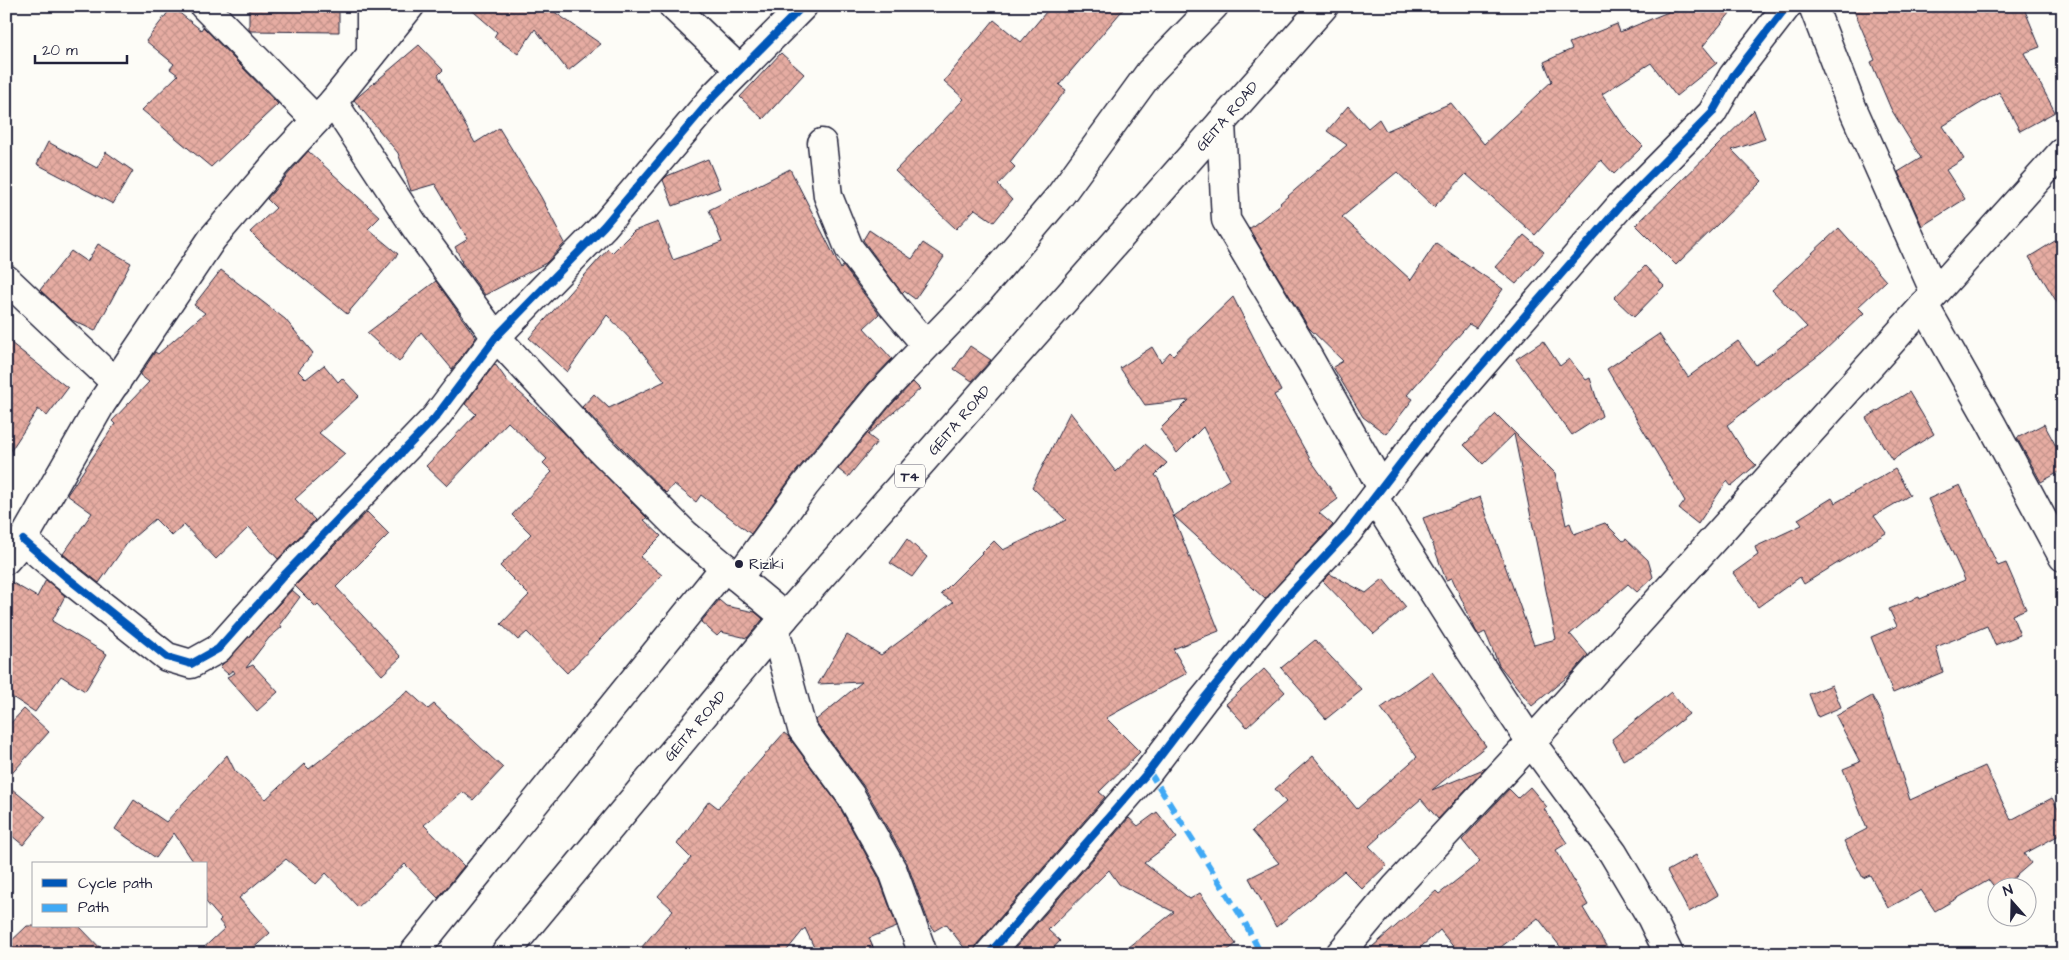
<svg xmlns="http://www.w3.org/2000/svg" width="2069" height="960" viewBox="0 0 2069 960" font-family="'Architects Daughter',sans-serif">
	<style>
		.building { fill: url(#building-cross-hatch); stroke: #22223b }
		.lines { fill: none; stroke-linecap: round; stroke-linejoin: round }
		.minor-casing { stroke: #22223b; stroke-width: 31 }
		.highway-casing { stroke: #22223b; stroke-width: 31 }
		.minor { stroke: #fdfcf7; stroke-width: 28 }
		.highway { stroke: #fdfcf7; stroke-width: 28 }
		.quiet { stroke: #3fa9f5; stroke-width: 6; stroke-dasharray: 12 6; stroke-linecap: butt }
		.cycleway-casing { stroke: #fdfcf7; stroke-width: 11 }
		.cycleway { stroke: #0057b8; stroke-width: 8 }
		.poi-dot { fill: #22223b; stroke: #fdfcf7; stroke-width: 2 }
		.labels { text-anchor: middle; stroke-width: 4; stroke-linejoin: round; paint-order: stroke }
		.shield { fill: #fdfcf7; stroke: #646373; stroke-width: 1 }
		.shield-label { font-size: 14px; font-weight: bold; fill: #22223b }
		.street-label { font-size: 15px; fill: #22223b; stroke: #fdfcf7 }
		.poi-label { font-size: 15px; fill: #22223b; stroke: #fdfcf7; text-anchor: start }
	</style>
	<defs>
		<pattern id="building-cross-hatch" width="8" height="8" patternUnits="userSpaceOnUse" patternTransform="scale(1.25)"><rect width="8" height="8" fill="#e6aca2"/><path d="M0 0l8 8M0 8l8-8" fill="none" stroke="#c5948c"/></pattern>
	</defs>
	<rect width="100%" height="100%" fill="#fdfcf7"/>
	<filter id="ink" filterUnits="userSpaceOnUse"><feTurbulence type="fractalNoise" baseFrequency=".02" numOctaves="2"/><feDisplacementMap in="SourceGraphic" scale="10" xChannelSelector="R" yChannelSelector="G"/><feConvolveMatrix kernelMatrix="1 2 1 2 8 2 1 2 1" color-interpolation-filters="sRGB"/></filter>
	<g filter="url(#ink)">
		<g class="building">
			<polygon points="249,6 339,6 339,32 250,31 249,29"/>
			<polygon points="467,6 552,6 550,9 601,44 568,71 535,29 518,54 494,37 497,32"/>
			<polygon points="1051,6 1126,6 1059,85 1066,90 1010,162 1015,167 998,185 1012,200 994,222 975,209 956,229 895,171 964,99 944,81 994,20 1021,42"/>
			<polygon points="1666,6 1736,6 1703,46 1717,63 1676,96 1651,63 1602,94 1626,129 1643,146 1614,174 1601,160 1535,235 1466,174 1434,207 1397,172 1342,217 1411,280 1436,243 1503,289 1476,328 1469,324 1407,395 1413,399 1386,434 1363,417 1333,367 1343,361 1309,328 1249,229 1281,204 1280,203 1347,145 1327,131 1348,106 1368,128 1379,119 1386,131 1451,103 1484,144 1552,81 1544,62 1572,49 1569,43 1617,24 1620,32 1668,12"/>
			<polygon points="1852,6 2023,6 2040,47 2024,53 2055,112 2020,131 1999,92 1943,126 1964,159 1946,170 1965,199 1922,226 1898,172 1921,158 1891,109 1871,62 1875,60"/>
			<polygon points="172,7 201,30 203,27 278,104 211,167 142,110 178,75 170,69 174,64 146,41"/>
			<polygon points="419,45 443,70 438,75 475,143 499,128 541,197 565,243 546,263 485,295 461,262 462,261 455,247 468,239 435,184 411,191 398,153 354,100"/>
			<polygon points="781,53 804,74 763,119 740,97"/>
			<polygon points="1754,110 1765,139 1732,150 1762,181 1676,265 1636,225"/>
			<polygon points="48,142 97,168 106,152 133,171 113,204 37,164"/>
			<polygon points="308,151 380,217 368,229 398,254 347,314 264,246 250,232 276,208 267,199"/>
			<polygon points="708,159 720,188 673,206 663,180 667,176"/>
			<polygon points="790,169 841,269 843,266 879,314 864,328 892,359 868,384 793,475 751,534 701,495 696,502 674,484 666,493 582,407 594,394 609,408 665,381 637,346 607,315 567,372 529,338 608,249 612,253 634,231 658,222 673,260 722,242 709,210"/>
			<polygon points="1839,228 1886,281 1858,307 1864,313 1823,352 1727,425 1746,455 1756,465 1731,486 1727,481 1698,524 1679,509 1685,501 1607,369 1659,334 1688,377 1738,341 1756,365 1807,327 1772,290"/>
			<polygon points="869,230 912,259 923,243 944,257 915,299 904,291 902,293 863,240"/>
			<polygon points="1524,235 1544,252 1516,284 1495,267"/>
			<polygon points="2063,236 2063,312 2029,257"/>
			<polygon points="98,244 131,263 95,331 72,320 40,290 71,251 87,262"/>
			<polygon points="1645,266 1664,286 1634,317 1614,298"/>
			<polygon points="221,270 285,319 313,353 298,371 306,379 324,365 338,382 342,378 359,396 319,433 345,454 295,499 315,520 278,559 249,527 216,559 184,525 172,536 155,519 128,542 99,583 63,554 92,513 67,495 115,424 112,421 149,382 140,375 153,355 155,352 158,354 205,313 194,305"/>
			<polygon points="436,281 476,338 452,369 421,332 399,362 367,333"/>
			<polygon points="1233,297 1281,391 1274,395 1310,459 1338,499 1319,513 1333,525 1265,599 1174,516 1230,479 1203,427 1177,453 1160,429 1189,400 1145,405 1120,368 1152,347 1161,362 1170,352 1173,355"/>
			<polygon points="6,339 68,388 47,416 38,409 6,458"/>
			<polygon points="1543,341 1560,366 1569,359 1586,380 1590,378 1602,416 1572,435 1516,359"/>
			<polygon points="970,346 991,360 972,381 954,369"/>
			<polygon points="495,364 508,382 561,430 647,518 644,520 661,536 640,557 662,575 567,673 527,632 518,640 501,624 529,595 500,566 531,534 512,515 552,472 543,463 547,459 508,422 447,486 426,466 476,414 465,404"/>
			<polygon points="913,382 920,389 868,435 877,442 848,477 838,469 892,404"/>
			<polygon points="1909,392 1934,434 1892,460 1866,418"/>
			<polygon points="1070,412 1116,472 1145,444 1167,463 1155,475 1159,480 1219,631 1173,649 1187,673 1106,718 1140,752 1099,792 1105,797 977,944 974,954 969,954 946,924 934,931 927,918 907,863 865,788 816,722 816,720 862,682 818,684 847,635 881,655 953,602 941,594 994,541 1003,550 1066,520 1032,487"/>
			<polygon points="1496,414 1555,473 1566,525 1570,523 1574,534 1605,523 1623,541 1626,539 1648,560 1653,577 1637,592 1628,584 1569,635 1571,635 1588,655 1572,673 1532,706 1499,665 1485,632 1479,635 1476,631 1452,578 1446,580 1423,518 1480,497 1534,645 1556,639 1514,434 1483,464 1464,445"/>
			<polygon points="2044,424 2063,459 2063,470 2041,482 2017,438"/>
			<polygon points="1895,469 1910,495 1874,516 1886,533 1804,584 1800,577 1758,607 1733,573 1758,555 1755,547 1802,525 1798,519 1832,498 1835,503"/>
			<polygon points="1960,485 1998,566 2006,563 2026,609 2012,615 2020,635 1995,645 1987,626 1936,647 1943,672 1893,693 1871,637 1897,626 1889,609 1919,597 1920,599 1965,580 1928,499"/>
			<polygon points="367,512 389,534 336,587 401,657 382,675 318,605 316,607 295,586"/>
			<polygon points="907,539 927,557 912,577 890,563"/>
			<polygon points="1330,574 1366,593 1383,579 1406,607 1374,634 1323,581"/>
			<polygon points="6,579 37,597 46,580 65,596 52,621 107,654 85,691 61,676 35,712 6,693"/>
			<polygon points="292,590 300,597 280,624 282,627 269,638 246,668 253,665 278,692 257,711 227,677 235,673 233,670 228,674 220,667"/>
			<polygon points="719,600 726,606 755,612 763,619 747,638 721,632 717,636 701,622"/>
			<polygon points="1315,640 1362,690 1326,719 1281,668"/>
			<polygon points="1264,669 1285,692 1247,727 1226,704"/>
			<polygon points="1432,672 1486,746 1432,790 1486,768 1438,819 1421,799 1379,835 1380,836 1369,846 1387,865 1362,889 1344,871 1276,927 1249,878 1279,863 1252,831 1286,802 1275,789 1313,756 1357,809 1417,757 1381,708"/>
			<polygon points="1832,685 1841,707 1818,717 1809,694"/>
			<polygon points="408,691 428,709 434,704 503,768 473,800 463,792 424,825 464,866 438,898 405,864 358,907 326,873 316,884 286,859 239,898 270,933 247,954 197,954 225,928 219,921 221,919 206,902 206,864 195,864 174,833 156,858 115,829 134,800 166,822 227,755 235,771 266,799 304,764 309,769"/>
			<polygon points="1671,692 1689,714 1646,748 1623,760 1612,739"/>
			<polygon points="1872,696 1882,715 1910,800 1985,766 2011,820 2052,798 2063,818 2063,833 2024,854 2031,863 2002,888 1996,889 1989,880 1935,911 1921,890 1888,908 1870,875 1863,878 1844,841 1867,829 1843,769 1860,762 1836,716"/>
			<polygon points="24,709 49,732 6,780 6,728"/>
			<polygon points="784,733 788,736 838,804 879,878 897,927 869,938 876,954 817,954 805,928 784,954 636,954 673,910 658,896 691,858 677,844 709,801 718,808"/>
			<polygon points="6,784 46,817 23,845 6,831"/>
			<polygon points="1530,787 1547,807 1544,809 1567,843 1556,850 1588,905 1583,908 1611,954 1566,954 1538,918 1492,954 1459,954 1440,930 1413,954 1364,954 1436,891 1439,894 1480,862 1462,840 1509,789 1518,798"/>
			<polygon points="1157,812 1177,838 1144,863 1190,899 1200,893 1236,944 1223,954 1120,954 1174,912 1119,884 1109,870 1048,930 1060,941 1048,954 1010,954 1129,818 1138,826"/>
			<polygon points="1696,855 1718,895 1689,912 1667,871"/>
			<polygon points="27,926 79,926 106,954 6,954 6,946"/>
		</g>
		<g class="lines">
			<g class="minor-casing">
				<g id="minor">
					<polyline points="204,6 316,120"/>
					<polyline points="371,6 371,54"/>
					<polyline points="673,6 740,70"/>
					<polyline points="1813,6 1852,107 1935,293"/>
					<polyline points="333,102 416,228 496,337 597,446 685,534 785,617"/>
					<polyline points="1221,123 1226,220 1310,360 1382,488"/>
					<polyline points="822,143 828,196 849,248 893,306 926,345"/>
					<polyline points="6,279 116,383"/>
					<polyline points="1924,305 1992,425 2063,557"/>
					<polyline points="1374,498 1470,650 1531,742 1613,853 1651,917 1669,954"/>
					<polyline points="23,540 65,576 167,657 191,664 218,649 286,573 435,418 496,337 604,226 714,96 803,6"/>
					<polyline points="6,560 23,540 101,404 212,239 281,158 333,102 410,6"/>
					<polyline points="738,578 805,485 880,394 980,290 1059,197 1150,72 1214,6"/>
					<polyline points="775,630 802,729 851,796 893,871 923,954"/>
					<polyline points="413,954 725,567"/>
					<polyline points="989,954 1149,771 1203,700 1286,598 1347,533 1430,425 1621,205 1712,113 1733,76 1787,6"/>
					<polyline points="1340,954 1396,887 1531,742 2063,151"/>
				</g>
			</g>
			<g class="highway-casing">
				<polyline id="highway" points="505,954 785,617 1324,6"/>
			</g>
			<use href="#minor" class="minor"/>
			<use href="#highway" class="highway"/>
			<polyline class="quiet" points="1149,771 1244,921 1261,954"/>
			<g class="cycleway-casing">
				<g id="cycleway">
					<polyline points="23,540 65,576 167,657 191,664 218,649 286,573 435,418 496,337 604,226 714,96 803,6"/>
					<polyline points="989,954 1149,771 1203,700 1286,598 1347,533 1430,425 1621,205 1712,113 1733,76 1787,6"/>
				</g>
			</g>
			<use href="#cycleway" class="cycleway"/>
		</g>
	</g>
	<circle class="poi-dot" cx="739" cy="564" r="5"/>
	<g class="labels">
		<rect class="shield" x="895" y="464.5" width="30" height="23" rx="4"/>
		<g class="shield-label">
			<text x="910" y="481">T4</text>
		</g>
		<g class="street-label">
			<text transform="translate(1227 116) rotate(-49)" y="5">GEITA ROAD</text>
			<text transform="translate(959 420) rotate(-49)" y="5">GEITA ROAD</text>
			<text transform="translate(695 726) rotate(-50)" y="5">GEITA ROAD</text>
		</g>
		<g class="poi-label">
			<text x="749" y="569">Riziki</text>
		</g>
	</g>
	<rect width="2069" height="960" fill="none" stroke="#fdfcf7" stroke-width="25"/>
	<rect x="12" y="12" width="2044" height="935" fill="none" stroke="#22223b" stroke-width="2" filter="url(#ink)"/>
	<rect x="32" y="862" width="175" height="65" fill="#fdfcf7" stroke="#a5a5ac"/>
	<rect x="42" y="879" width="25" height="8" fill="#0057b8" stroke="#a5a5ac"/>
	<text x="78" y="888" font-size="15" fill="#22223b">Cycle path</text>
	<rect x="42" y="904" width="25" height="8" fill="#3fa9f5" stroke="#a5a5ac"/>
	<text x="78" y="912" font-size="15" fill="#22223b">Path</text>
	<g transform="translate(2012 902) rotate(340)"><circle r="24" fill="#fdfcf7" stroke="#a5a5ac"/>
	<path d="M0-4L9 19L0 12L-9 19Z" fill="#22223b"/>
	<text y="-8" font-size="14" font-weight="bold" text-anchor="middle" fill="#22223b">N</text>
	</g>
	<path d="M35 55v8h92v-8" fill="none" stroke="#22223b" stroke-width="2.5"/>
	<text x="42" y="55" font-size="15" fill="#22223b" stroke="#fdfcf7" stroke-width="4" paint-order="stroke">20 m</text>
</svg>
